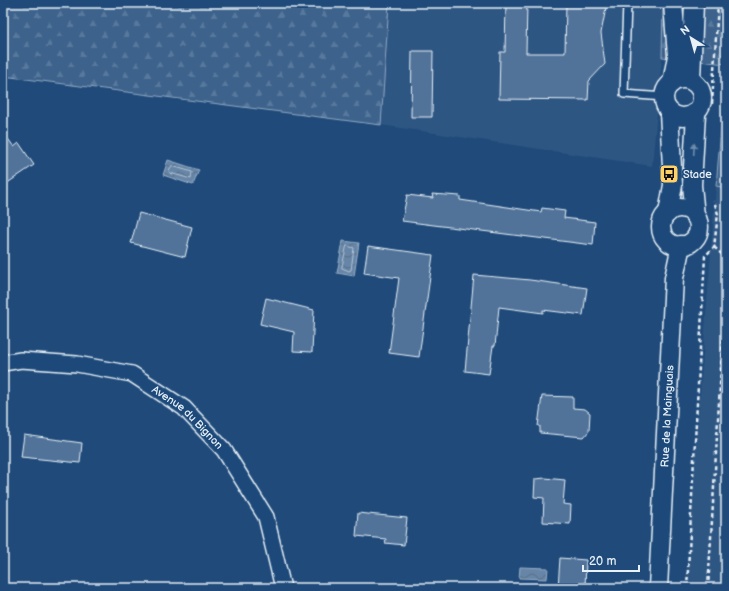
<svg xmlns="http://www.w3.org/2000/svg" width="729" height="591" viewBox="0 0 729 591" font-family="'Balsamiq Sans',sans-serif">
	<style>
		.built { fill: #2e5683 }
		.grass { fill: #3c628c; stroke: #92aac2 }
		.forest { fill: url(#forest-firs); stroke: #92aac2 }
		.water { fill: url(#water-waves); stroke: #9ab0c7 }
		.lines { fill: none; stroke-linecap: round; stroke-linejoin: round }
		.shore { stroke: #b4c6d8; stroke-width: 1 }
		.building { fill: #517399; stroke: #e8f1f8 }
		.service-casing { stroke: #e8f1f8; stroke-width: 10 }
		.minor-casing { stroke: #e8f1f8; stroke-width: 18 }
		.tertiary-casing { stroke: #e8f1f8; stroke-width: 21 }
		.path { stroke: #e8f1f8; stroke-width: 2.5; stroke-dasharray: 4 3; stroke-linecap: butt }
		.service { stroke: #1f4a7a; stroke-width: 7 }
		.minor { stroke: #1f4a7a; stroke-width: 15 }
		.tertiary { stroke: #1f4a7a; stroke-width: 18 }
		.oneway { fill: #6f8dac }
		.labels { text-anchor: middle; stroke-width: 3.5; stroke-linejoin: round; paint-order: stroke }
		.poi-label { font-size: 11px; fill: #e8f1f8; stroke: #1f4a7a; text-anchor: start }
		.street-label { font-size: 11px; fill: #e8f1f8; stroke: #1f4a7a }
	</style>
	<defs>
		<pattern id="forest-firs" width="22" height="20" patternUnits="userSpaceOnUse"><rect width="22" height="20" fill="#3c628c"/><path d="M5 1l3.5 6h-7zM16 11l3.5 6h-7z" fill="#58799d"/></pattern>
		<pattern id="water-waves" width="16" height="10" patternUnits="userSpaceOnUse"><rect width="16" height="10" fill="#6685a7"/><path d="M0 5q4-4 8 0t8 0" fill="none" stroke="#596d82"/></pattern>
	</defs>
	<rect width="100%" height="100%" fill="#1f4a7a"/>
	<filter id="ink" filterUnits="userSpaceOnUse"><feTurbulence type="fractalNoise" baseFrequency=".025" numOctaves="2"/><feDisplacementMap in="SourceGraphic" scale="8" xChannelSelector="R" yChannelSelector="G"/><feConvolveMatrix kernelMatrix="1 2 1 2 8 2 1 2 1" color-interpolation-filters="sRGB"/></filter>
	<g filter="url(#ink)">
		<g class="built">
			<polygon points="389,3 663,3 662,57 652,166 381,125"/>
			<polygon points="716,186 726,188 726,588 685,588"/>
		</g>
		<polygon class="grass" points="726,70 726,188 716,186"/>
		<g class="forest">
			<polygon points="3,3 389,3 381,125 3,76"/>
			<polygon points="663,3 726,3 726,64 662,57"/>
		</g>
		<g class="water">
			<polygon points="168,160 199,170 193,185 163,175"/>
			<polygon points="343,241 359,243 354,276 337,273"/>
			<polygon points="520,567 548,568 547,579 519,578"/>
		</g>
		<g class="lines">
			<g class="shore">
				<polygon points="172,166 192,172 191,179 170,173 169,171"/>
				<polygon points="347,246 354,248 351,270 349,271 342,268"/>
			</g>
		</g>
		<g class="building">
			<polygon points="506,3 527,3 526,53 565,53 566,3 607,3 601,33 605,64 589,81 588,100 499,99 500,52 505,52"/>
			<polygon points="412,51 433,51 432,117 411,117"/>
			<polygon points="3,132 14,147 19,143 34,165 3,186"/>
			<polygon points="432,194 460,196 460,200 541,212 542,208 565,211 564,218 595,222 593,245 402,221 407,195 433,198"/>
			<polygon points="139,213 192,227 185,257 131,243"/>
			<polygon points="368,246 433,255 419,357 389,353 399,278 364,273"/>
			<polygon points="474,275 530,280 587,288 583,315 543,310 543,313 499,307 495,346 493,346 489,374 465,371"/>
			<polygon points="266,298 314,310 312,352 293,351 294,332 260,324"/>
			<polygon points="542,396 573,397 573,408 585,409 590,413 589,431 584,437 540,433 540,426 538,426"/>
			<polygon points="24,435 82,443 80,463 21,457"/>
			<polygon points="545,478 565,480 563,504 571,505 570,524 543,522 544,498 534,497 535,479"/>
			<polygon points="358,513 407,518 404,545 385,543 386,539 356,536"/>
			<polygon points="560,558 586,560 585,588 558,588"/>
		</g>
		<g class="lines">
			<g class="service-casing">
				<polyline id="service" points="627,3 624,94 664,97"/>
			</g>
			<g class="minor-casing">
				<g id="minor">
					<path id="s1" d="M3 363 21 360 77 364 132 374 184 408 224 450 266 517 283 588"/>
				</g>
			</g>
			<g class="tertiary-casing">
				<g id="tertiary">
					<circle cx="683" cy="98" r="19"/>
					<polyline points="691,80 694,3"/>
					<polyline points="672,83 677,56 673,3"/>
					<circle cx="680" cy="227" r="19"/>
					<polyline points="668,213 673,185 669,112"/>
					<polyline points="695,216 692,185 696,114"/>
					<path id="s2" d="M658 588 674 278 681 245"/>
				</g>
			</g>
			<g class="path">
				<polyline points="712,104 718,3"/>
				<polyline points="714,247 726,258"/>
				<polyline points="687,588 705,256 714,247 718,214 714,201"/>
				<polyline points="708,588 726,284"/>
			</g>
			<use href="#service" class="service"/>
			<use href="#minor" class="minor"/>
			<use href="#tertiary" class="tertiary"/>
		</g>
		<defs><path id="oneway-solid" d="M-6-.8H1V-3.2L6.5 0L1 3.2V.8H-6Z"/></defs>
		<use class="oneway" href="#oneway-solid" transform="translate(694 149) rotate(-87)"/>
	</g>
	<defs>
		<g id="bus-square" transform="scale(1)"><rect x="-9" y="-9" width="18" height="18" rx="4" fill="#ffd166" stroke="#1f4a7a"/><path d="M-5-6H5V4H4V6H2V4H-2V6H-4V4H-5ZM-3.5-4V0h7V-4ZM-3.5 1.2v1.5H-2V1.2ZM2 1.2v1.5H3.5V1.2Z" fill="#111"/></g>
	</defs>
	<g fill-rule="evenodd">
		<use href="#bus-square" x="669" y="174"/>
	</g>
	<g class="labels">
		<g class="poi-label">
			<text x="683" y="178">Stade</text>
		</g>
		<g class="street-label">
			<text dy="4" stroke="none"><textPath href="#s2" startOffset="172">Rue de la Mainguais</textPath></text>
			<text dy="4" stroke="none"><textPath href="#s1" startOffset="201">Avenue du Bignon</textPath></text>
		</g>
	</g>
	<rect width="729" height="591" fill="none" stroke="#1f4a7a" stroke-width="16"/>
	<rect x="8" y="8" width="713" height="575" fill="none" stroke="#e8f1f8" stroke-width="1.5" filter="url(#ink)"/>
	<g transform="translate(691 38) rotate(323)" stroke="#1f4a7a" stroke-width="3" paint-order="stroke">
	<path d="M0-3L7 15L0 10L-7 15Z" fill="#e8f1f8"/>
	<text y="-6" font-size="11" font-weight="bold" text-anchor="middle" fill="#e8f1f8">N</text>
	</g>
	<path d="M583 565v6h56v-6" fill="none" stroke="#e8f1f8" stroke-width="2"/>
	<text x="589" y="565" font-size="12" fill="#e8f1f8" stroke="#1f4a7a" stroke-width="3" paint-order="stroke">20 m</text>
</svg>
